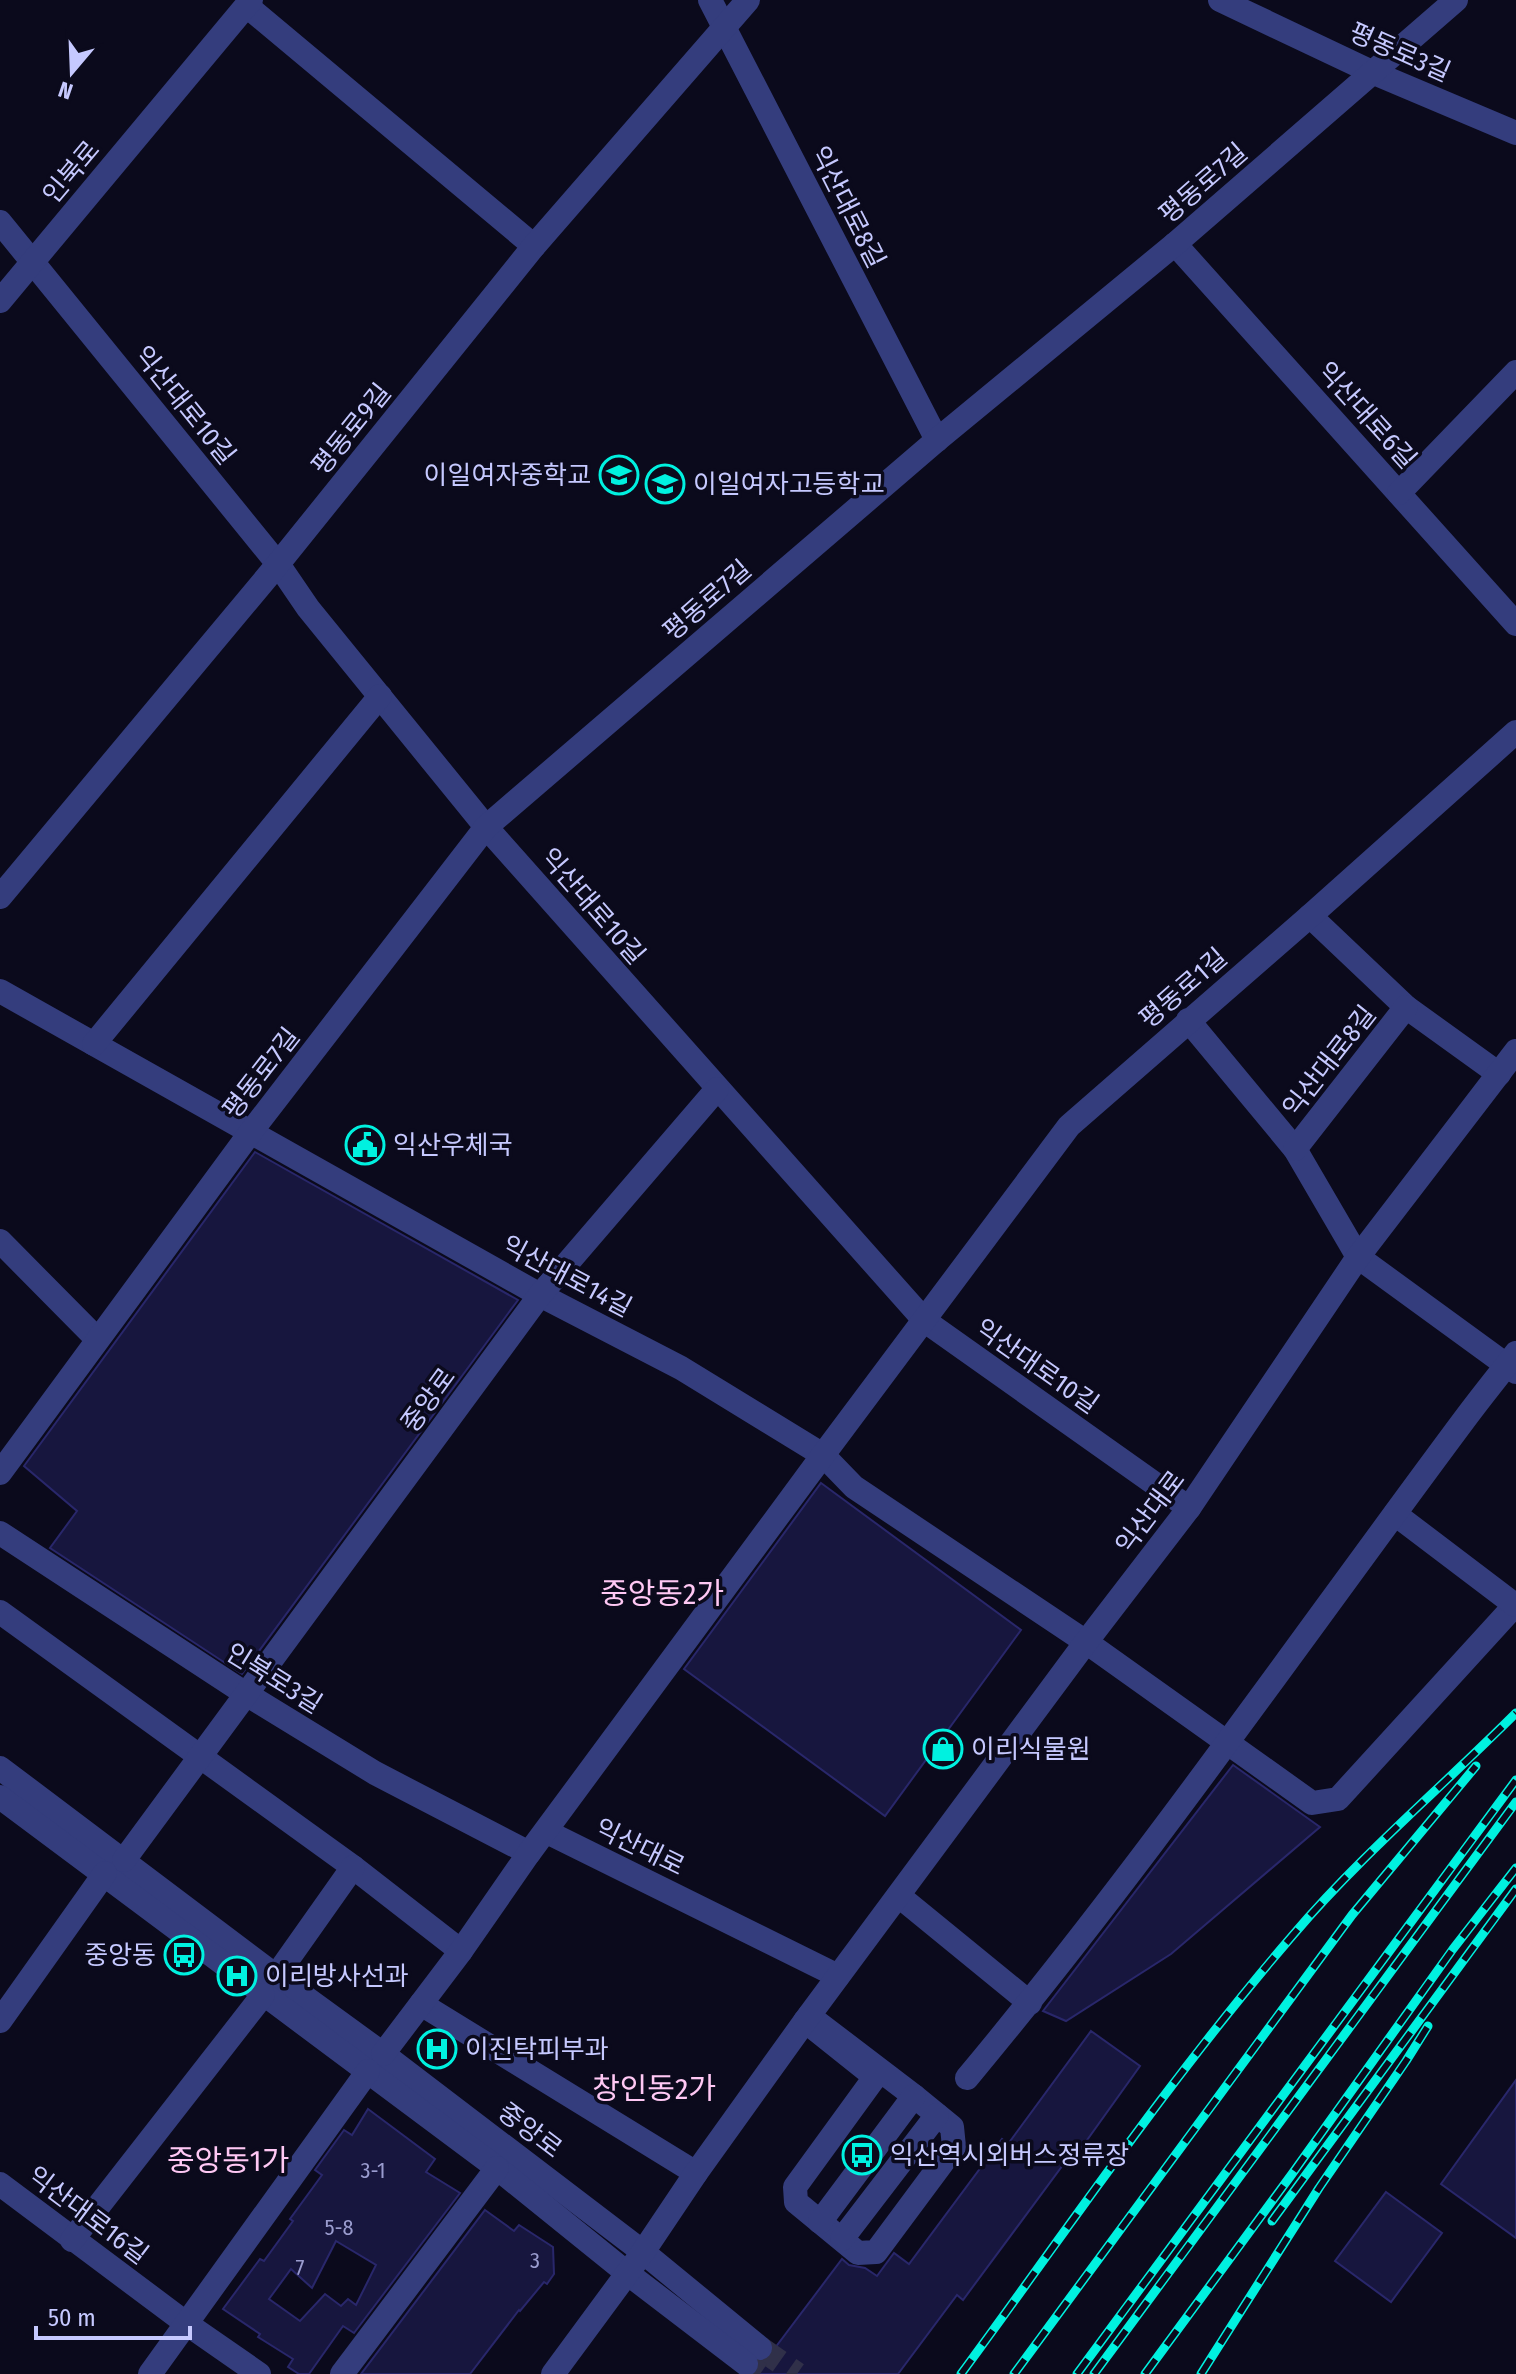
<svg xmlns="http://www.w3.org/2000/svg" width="1516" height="2374" viewBox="0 0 1516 2374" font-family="'Fira Sans Condensed','Noto Sans KR',sans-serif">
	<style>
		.building { fill: #17163e; stroke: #29276b; stroke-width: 2; fill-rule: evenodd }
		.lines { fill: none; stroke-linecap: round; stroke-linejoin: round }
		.minor-tunnel { stroke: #303049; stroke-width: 24; stroke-dasharray: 24 12; stroke-linecap: butt }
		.minor { stroke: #343d7d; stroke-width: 24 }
		.rail-casing { stroke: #00f1e0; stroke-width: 9 }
		.rail { stroke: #0b0a1c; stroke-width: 6; stroke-dasharray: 18; stroke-linecap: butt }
		.labels { text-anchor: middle; stroke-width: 7; stroke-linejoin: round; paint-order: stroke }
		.number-label { font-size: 22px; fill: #9a9ccf }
		.street-label { font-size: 26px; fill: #c6c9ff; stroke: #0b0a1c }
		.poi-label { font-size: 26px; fill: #c6c9ff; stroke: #0b0a1c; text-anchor: start }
		.quarter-label { font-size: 30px; fill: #ffc8f4; stroke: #0b0a1c }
	</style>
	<rect width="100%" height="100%" fill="#0b0a1c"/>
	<g class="building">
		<polygon points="255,1152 518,1300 242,1674 50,1548 77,1511 24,1466"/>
		<polygon points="821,1483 1021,1630 885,1816 684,1669"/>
		<polygon points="1233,1765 1320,1827 1171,1954 1066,2021 1043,2011"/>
		<polygon points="1091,2031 1140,2066 1067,2168 1063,2165 963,2300 957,2295 898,2374 757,2374 764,2362 772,2357 775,2348 842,2259 849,2265 865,2268 877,2276 894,2253 909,2264 1002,2139 1008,2144"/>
		<polygon points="1516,2080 1516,2238 1441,2184"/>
		<path d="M368 2109 435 2159 426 2172 460 2193 354 2333 343 2326 309 2374H299L288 2367 293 2359 258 2337 260 2334 223 2309 260 2259 264 2261 293 2221 290 2219 322 2175 315 2170 344 2130 352 2135ZM336 2241 376 2265 356 2305 348 2299 341 2306 325 2294 300 2321 269 2299 291 2269 312 2288Z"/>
		<polygon points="1386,2192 1442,2233 1391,2302 1335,2261"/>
		<polygon points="485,2210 514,2231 519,2225 553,2247 554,2274 547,2284 544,2282 520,2311 519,2310 470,2374 361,2374"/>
	</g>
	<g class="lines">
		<g class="minor-tunnel">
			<polyline points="760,2348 797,2374"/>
			<polyline points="746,2364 760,2374"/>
		</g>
		<g class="minor">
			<polyline points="710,0 937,440"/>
			<polyline points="1220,0 1374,73 1516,133"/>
			<polyline points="247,6 534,246"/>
			<polyline points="0,222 278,564 308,608 486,827 925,1321 1189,1508"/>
			<polyline points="1175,244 1516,624"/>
			<polyline points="0,301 251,0"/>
			<polyline points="1399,493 1516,372"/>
			<polyline points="0,897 278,564 534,246 748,0"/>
			<polyline points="1310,916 1406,1007 1499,1074"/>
			<polyline points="0,991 540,1295 681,1368 823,1455 854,1487 1086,1642 1312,1803 1338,1799 1516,1604"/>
			<polyline points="1188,1020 1295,1149 1358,1257 1516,1372"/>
			<polyline points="94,1044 380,696"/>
			<polyline points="1295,1149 1406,1007"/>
			<polyline points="0,1241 97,1339"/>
			<polyline points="0,1473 250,1133 486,827 937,440 1175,244 1456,0"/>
			<polyline points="1395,1514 1515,1605"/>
			<polyline points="0,1533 246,1694 375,1773 529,1853"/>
			<polyline points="0,1612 353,1867 461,1951"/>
			<polyline points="0,1768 276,1976 383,2054 643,2252 760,2348"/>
			<polyline points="0,1797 497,2168 627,2273 746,2364"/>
			<polyline points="547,1832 838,1976"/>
			<polyline points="124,1860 540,1295 717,1089"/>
			<polyline points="899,1896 1030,2003"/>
			<polyline points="276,1976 353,1867"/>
			<polyline points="421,2004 696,2173"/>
			<polyline points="0,2021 105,1873"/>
			<polyline points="805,2021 875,2077 795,2187 796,2202 858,2253 876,2252 954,2147 952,2127 914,2096 809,2016"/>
			<polyline points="383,2054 461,1951 529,1853 823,1455 1069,1126 1310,916 1516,732"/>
			<path d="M967 2078C1143 1867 1300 1640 1464 1420 1481 1397 1499 1375 1516 1353"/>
			<polyline points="0,2184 187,2324 259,2374"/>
			<polyline points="820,2222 914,2096"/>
			<polyline points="842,2239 937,2115"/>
			<polyline points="72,2240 263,1995"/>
			<polyline points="150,2374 368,2071"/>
			<polyline points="342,2374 497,2168"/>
			<polyline points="553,2374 643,2252 696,2173 805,2021 1086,1642 1189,1508 1358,1257 1516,1051"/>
		</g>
		<g class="rail-casing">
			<g id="rail">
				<polyline points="1272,2221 1516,1889"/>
				<path d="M961 2374C1069 2227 1174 2073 1293 1935 1361 1855 1442 1787 1516 1713"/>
				<polyline points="1014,2374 1352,1915 1476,1766"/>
				<polyline points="1077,2374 1516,1780"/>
				<polyline points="1094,2374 1516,1802"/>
				<polyline points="1145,2374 1292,2174 1453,1949 1516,1868"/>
				<polyline points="1201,2374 1319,2188 1406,2061 1428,2026"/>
			</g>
		</g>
		<use href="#rail" class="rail"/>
	</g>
	<defs>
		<g id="school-ring" transform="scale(2)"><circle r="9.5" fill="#0b0a1c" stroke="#00f1e0" stroke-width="1.5"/><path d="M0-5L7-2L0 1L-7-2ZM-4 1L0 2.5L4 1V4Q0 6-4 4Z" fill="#00f1e0"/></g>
		<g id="civic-ring" transform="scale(2)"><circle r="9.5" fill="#0b0a1c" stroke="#00f1e0" stroke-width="1.5"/><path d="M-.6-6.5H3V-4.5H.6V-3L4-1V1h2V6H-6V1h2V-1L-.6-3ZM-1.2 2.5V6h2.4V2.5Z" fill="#00f1e0"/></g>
		<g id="shop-ring" transform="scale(2)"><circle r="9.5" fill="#0b0a1c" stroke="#00f1e0" stroke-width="1.5"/><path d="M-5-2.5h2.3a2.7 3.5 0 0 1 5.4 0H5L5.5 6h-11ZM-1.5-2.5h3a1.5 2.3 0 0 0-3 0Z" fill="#00f1e0"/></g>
		<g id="bus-ring" transform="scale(2)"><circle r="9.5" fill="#0b0a1c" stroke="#00f1e0" stroke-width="1.5"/><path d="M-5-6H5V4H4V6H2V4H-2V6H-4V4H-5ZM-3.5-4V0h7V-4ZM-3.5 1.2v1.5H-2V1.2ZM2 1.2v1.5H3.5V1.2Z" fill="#00f1e0"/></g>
		<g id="hospital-ring" transform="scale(2)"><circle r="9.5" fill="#0b0a1c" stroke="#00f1e0" stroke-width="1.5"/><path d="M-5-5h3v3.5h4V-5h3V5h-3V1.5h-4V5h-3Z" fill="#00f1e0"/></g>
	</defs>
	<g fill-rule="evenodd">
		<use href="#school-ring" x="619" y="475"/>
		<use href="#school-ring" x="665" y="484"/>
		<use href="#civic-ring" x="365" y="1145"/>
		<use href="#shop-ring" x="943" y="1749"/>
		<use href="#bus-ring" x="184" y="1955"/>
		<use href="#hospital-ring" x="237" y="1976"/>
		<use href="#hospital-ring" x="437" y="2049"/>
		<use href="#bus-ring" x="862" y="2155"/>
	</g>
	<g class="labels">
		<g class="number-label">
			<text x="373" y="2178">3-1</text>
			<text x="339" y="2235">5-8</text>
			<text x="535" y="2268">3</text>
			<text x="300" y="2275">7</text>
		</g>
		<g class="street-label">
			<text transform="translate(1400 52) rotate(24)" y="9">평동로3길</text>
			<text transform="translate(71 172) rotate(-50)" y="9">인북로</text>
			<text transform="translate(1203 183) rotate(-41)" y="9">평동로7길</text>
			<text transform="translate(848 207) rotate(63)" y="9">익산대로8길</text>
			<text transform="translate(185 405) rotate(51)" y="9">익산대로10길</text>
			<text transform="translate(1367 415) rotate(48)" y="9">익산대로6길</text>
			<text transform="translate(351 429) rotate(-51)" y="9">평동로9길</text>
			<text transform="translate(707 600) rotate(-41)" y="9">평동로7길</text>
			<text transform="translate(593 906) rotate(49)" y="9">익산대로10길</text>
			<text transform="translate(1183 988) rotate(-41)" y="9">평동로1길</text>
			<text transform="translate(1329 1061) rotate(-52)" y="9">익산대로8길</text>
			<text transform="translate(261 1073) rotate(-52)" y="9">평동로7길</text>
			<text transform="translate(567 1276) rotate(28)" y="9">익산대로14길</text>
			<text transform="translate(1037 1366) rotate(35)" y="9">익산대로10길</text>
			<text transform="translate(428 1400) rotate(-54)" y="9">중앙로</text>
			<text transform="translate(1150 1512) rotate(-53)" y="9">익산대로</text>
			<text transform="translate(274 1678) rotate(32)" y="9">인북로3길</text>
			<text transform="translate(640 1847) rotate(26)" y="9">익산대로</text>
			<text transform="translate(530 2130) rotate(37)" y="9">중앙로</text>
			<text transform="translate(88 2215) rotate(37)" y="9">익산대로16길</text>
		</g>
		<g class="poi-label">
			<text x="591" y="484" text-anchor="end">이일여자중학교</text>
			<text x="693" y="493">이일여자고등학교</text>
			<text x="393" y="1154">익산우체국</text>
			<text x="971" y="1758">이리식물원</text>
			<text x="156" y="1964" text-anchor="end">중앙동</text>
			<text x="265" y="1985">이리방사선과</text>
			<text x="465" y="2058">이진탁피부과</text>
			<text x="890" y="2164">익산역시외버스정류장</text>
		</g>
		<g class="quarter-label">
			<text x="662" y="1604">중앙동2가</text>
			<text x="654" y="2099">창인동2가</text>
			<text x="228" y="2171">중앙동1가</text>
		</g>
	</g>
	<g transform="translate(72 72) rotate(199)" stroke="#0b0a1c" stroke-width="6" paint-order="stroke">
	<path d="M0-6L14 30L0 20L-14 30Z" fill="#c6c9ff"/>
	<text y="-12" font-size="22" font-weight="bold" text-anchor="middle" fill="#c6c9ff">N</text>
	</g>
	<path d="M36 2326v12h154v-12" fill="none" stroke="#c6c9ff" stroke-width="4"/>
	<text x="48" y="2326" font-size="24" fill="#c6c9ff" stroke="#0b0a1c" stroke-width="6" paint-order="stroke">50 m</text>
</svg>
